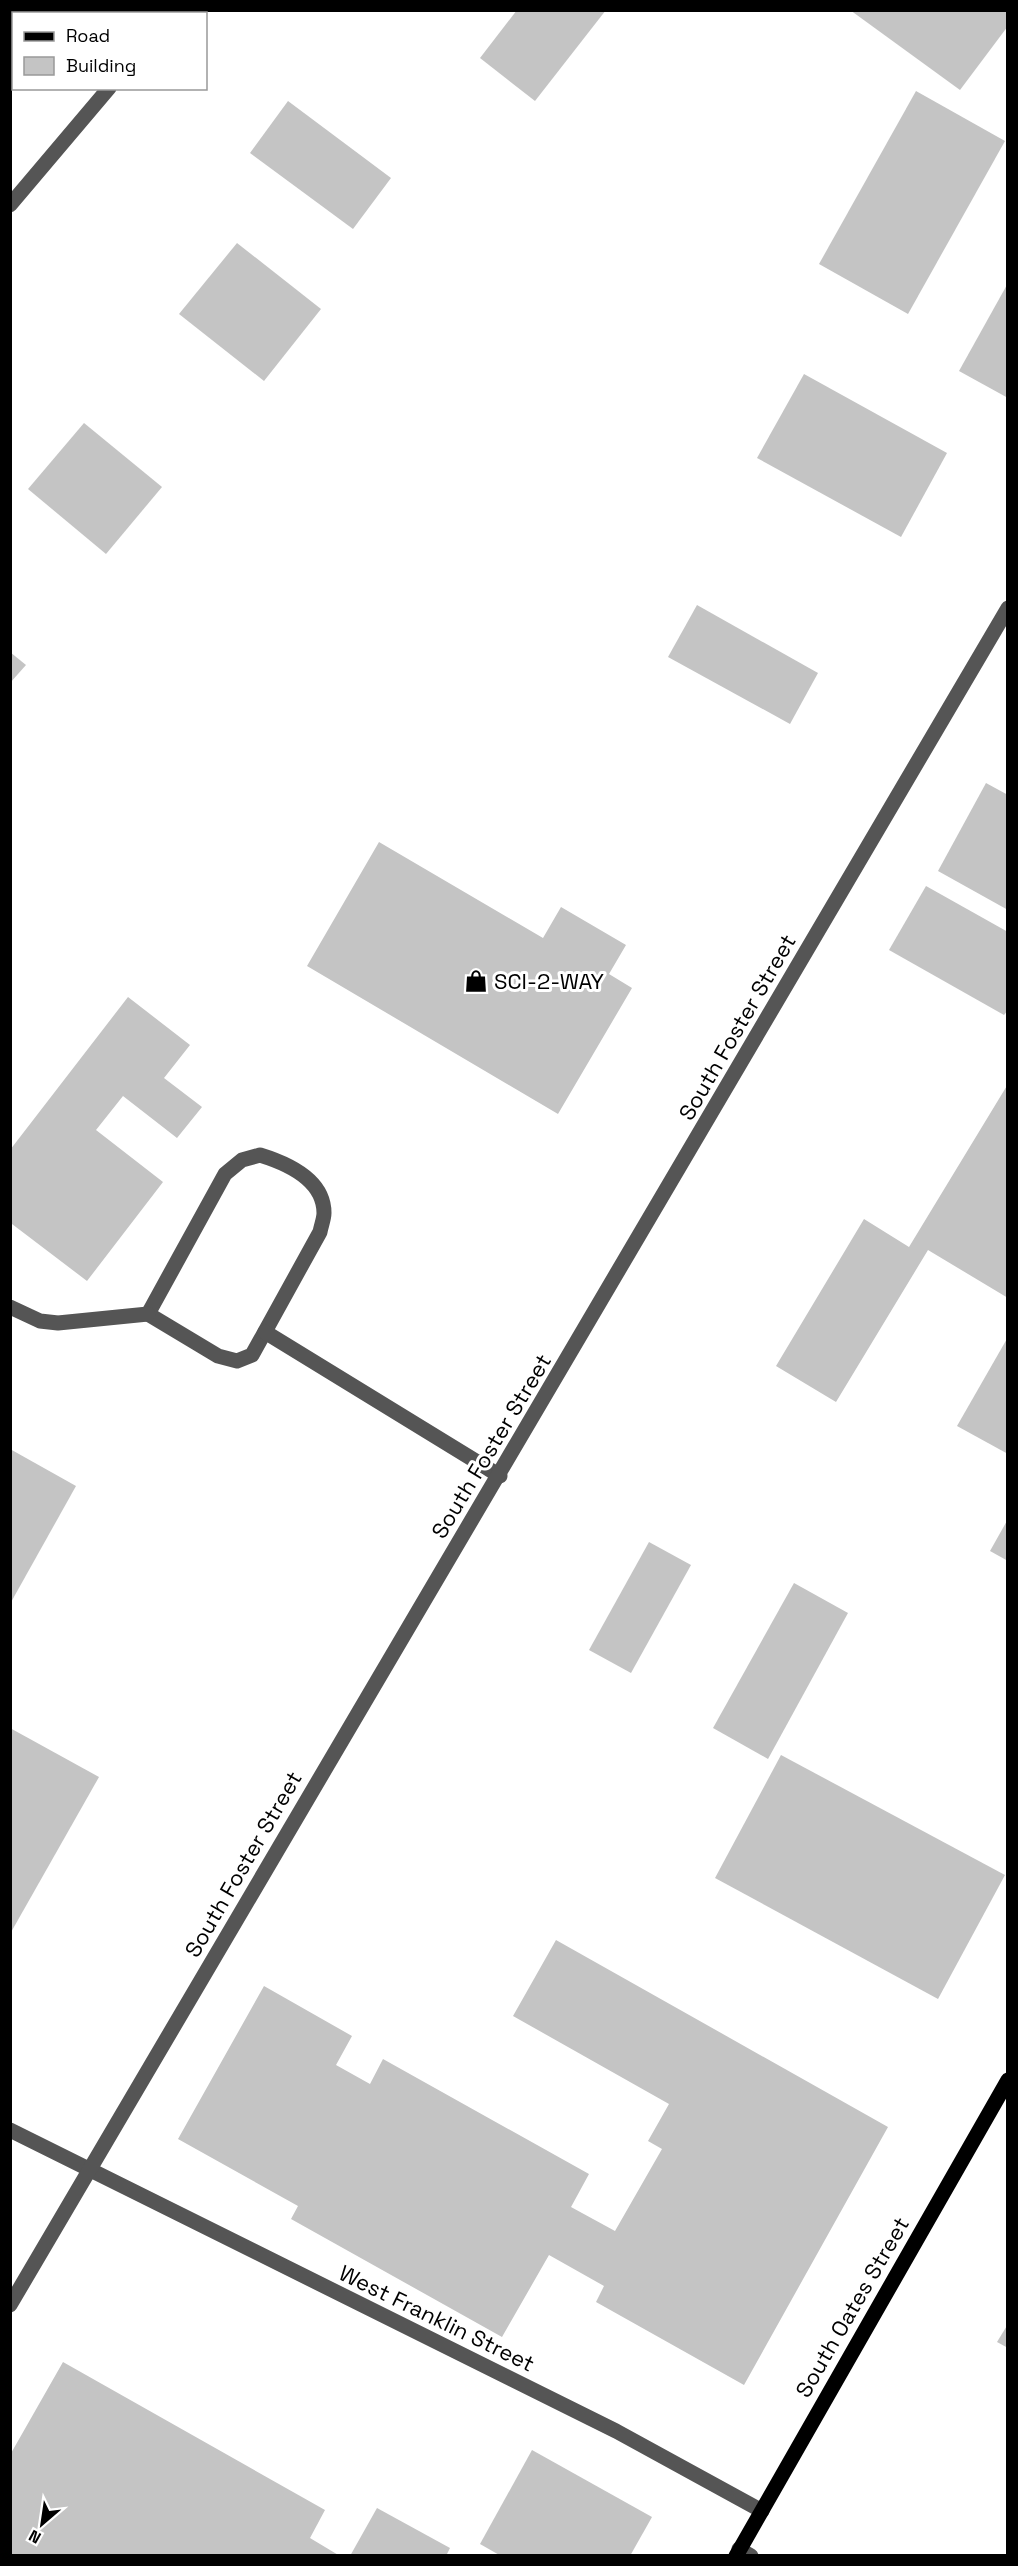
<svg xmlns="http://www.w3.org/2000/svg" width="1018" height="2566" viewBox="0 0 1018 2566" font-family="'Space Grotesk',sans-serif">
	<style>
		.building { fill: #c4c4c4 }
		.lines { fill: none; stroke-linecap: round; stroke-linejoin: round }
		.minor { stroke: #555; stroke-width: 15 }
		.major { stroke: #000; stroke-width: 15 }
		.labels { text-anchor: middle; stroke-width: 6; stroke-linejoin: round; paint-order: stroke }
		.poi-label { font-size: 22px; fill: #000; stroke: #fff; text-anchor: start }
		.street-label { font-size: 22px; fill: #000; stroke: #fff }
	</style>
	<rect width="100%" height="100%" fill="#fff"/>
	<g class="building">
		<polygon points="517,10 606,10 535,101 480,58"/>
		<polygon points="850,10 1008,10 1008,26 960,90"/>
		<polygon points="916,91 1005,141 908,314 819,264"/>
		<polygon points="288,101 391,178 353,229 250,153"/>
		<polygon points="237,243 321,309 264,381 179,314"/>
		<polygon points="1008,283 1008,398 959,371"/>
		<polygon points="804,374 947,453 901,537 757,458"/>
		<polygon points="84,423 162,487 106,554 28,489"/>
		<polygon points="697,605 818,673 790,724 668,657"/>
		<polygon points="10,652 26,665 10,683"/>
		<polygon points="986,783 1008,795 1008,910 938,871"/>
		<polygon points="379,842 543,938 561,907 626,945 609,974 632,988 558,1114 307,966"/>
		<polygon points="926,886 1008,932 1008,1010 1004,1015 889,950"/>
		<polygon points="128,997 190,1045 164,1078 202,1107 177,1138 123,1096 96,1130 163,1182 87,1281 12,1224 10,1225 10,1150"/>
		<polygon points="1008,1084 1008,1298 928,1250 836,1402 776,1366 864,1219 909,1247"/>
		<polygon points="1008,1337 1008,1454 957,1426"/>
		<polygon points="10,1449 76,1486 10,1604"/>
		<polygon points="1008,1519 1008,1561 990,1551"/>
		<polygon points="649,1542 691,1565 631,1673 589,1650"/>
		<polygon points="794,1583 848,1613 768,1759 713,1728"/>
		<polygon points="10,1728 99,1777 10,1934"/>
		<polygon points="781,1755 1005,1875 938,1999 715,1878"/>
		<polygon points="556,1940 888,2127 744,2385 596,2302 604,2286 549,2255 502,2337 291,2219 298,2206 178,2139 264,1986 352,2036 336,2065 370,2084 383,2059 589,2174 571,2207 615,2231 662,2149 648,2141 669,2104 513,2016"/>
		<polygon points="1008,2324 1008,2348 997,2342"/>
		<polygon points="63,2362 325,2510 310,2538 340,2556 10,2556 10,2455"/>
		<polygon points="532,2450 652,2517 630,2556 501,2556 480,2544"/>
		<polygon points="377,2508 450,2548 446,2556 350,2556"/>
	</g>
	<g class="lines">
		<g class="minor">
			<polyline points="172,14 174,10"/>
			<polyline points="10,205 109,88"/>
			<path d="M260 1155C286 1163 324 1179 324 1213 324 1219 321 1226 320 1232L252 1355 237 1361 218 1356 148 1314 225 1174 242 1160Z"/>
			<polyline points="10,1307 40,1321 58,1323 148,1314"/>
			<polyline points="265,1332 500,1476"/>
			<polyline points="10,2130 616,2431 762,2511"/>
			<polyline points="10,2305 1008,608"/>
			<polyline points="739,2549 751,2556"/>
		</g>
		<polyline class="major" points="736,2556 1008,2080"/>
	</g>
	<defs>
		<g id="shop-bare" transform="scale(1.8)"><path d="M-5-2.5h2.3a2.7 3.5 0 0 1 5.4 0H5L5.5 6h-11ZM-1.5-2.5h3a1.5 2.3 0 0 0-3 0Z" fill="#000" stroke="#fff" stroke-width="2.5" paint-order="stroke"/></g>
	</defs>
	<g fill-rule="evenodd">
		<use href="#shop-bare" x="476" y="981"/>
	</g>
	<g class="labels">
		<g class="poi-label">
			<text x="494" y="989">SCI-2-WAY</text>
		</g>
		<g class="street-label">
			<text transform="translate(737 1027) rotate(-60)" y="8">South Foster Street</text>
			<text transform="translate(491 1446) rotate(-59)" y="8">South Foster Street</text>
			<text transform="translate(243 1864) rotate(-60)" y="8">South Foster Street</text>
			<text transform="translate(852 2307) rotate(-60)" y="8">South Oates Street</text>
			<text transform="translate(437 2318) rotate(26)" y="8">West Franklin Street</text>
		</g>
	</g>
	<rect width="1018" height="2566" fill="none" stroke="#000000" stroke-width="24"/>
	<rect x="12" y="12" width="195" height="78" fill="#ffffff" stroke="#999999" stroke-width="1.5"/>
	<rect x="24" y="32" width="30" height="9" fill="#000000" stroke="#999999" stroke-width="1.5"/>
	<text x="66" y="42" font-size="18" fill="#000000">Road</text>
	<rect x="24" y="57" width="30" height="18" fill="#c4c4c4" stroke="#999999" stroke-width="1.5"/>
	<text x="66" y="72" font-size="18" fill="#000000">Building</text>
	<g transform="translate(42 2524) rotate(209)" stroke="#ffffff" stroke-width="4.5" paint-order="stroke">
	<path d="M0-4.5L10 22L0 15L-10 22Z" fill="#000000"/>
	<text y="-9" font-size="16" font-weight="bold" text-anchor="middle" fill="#000000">N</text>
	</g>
</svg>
